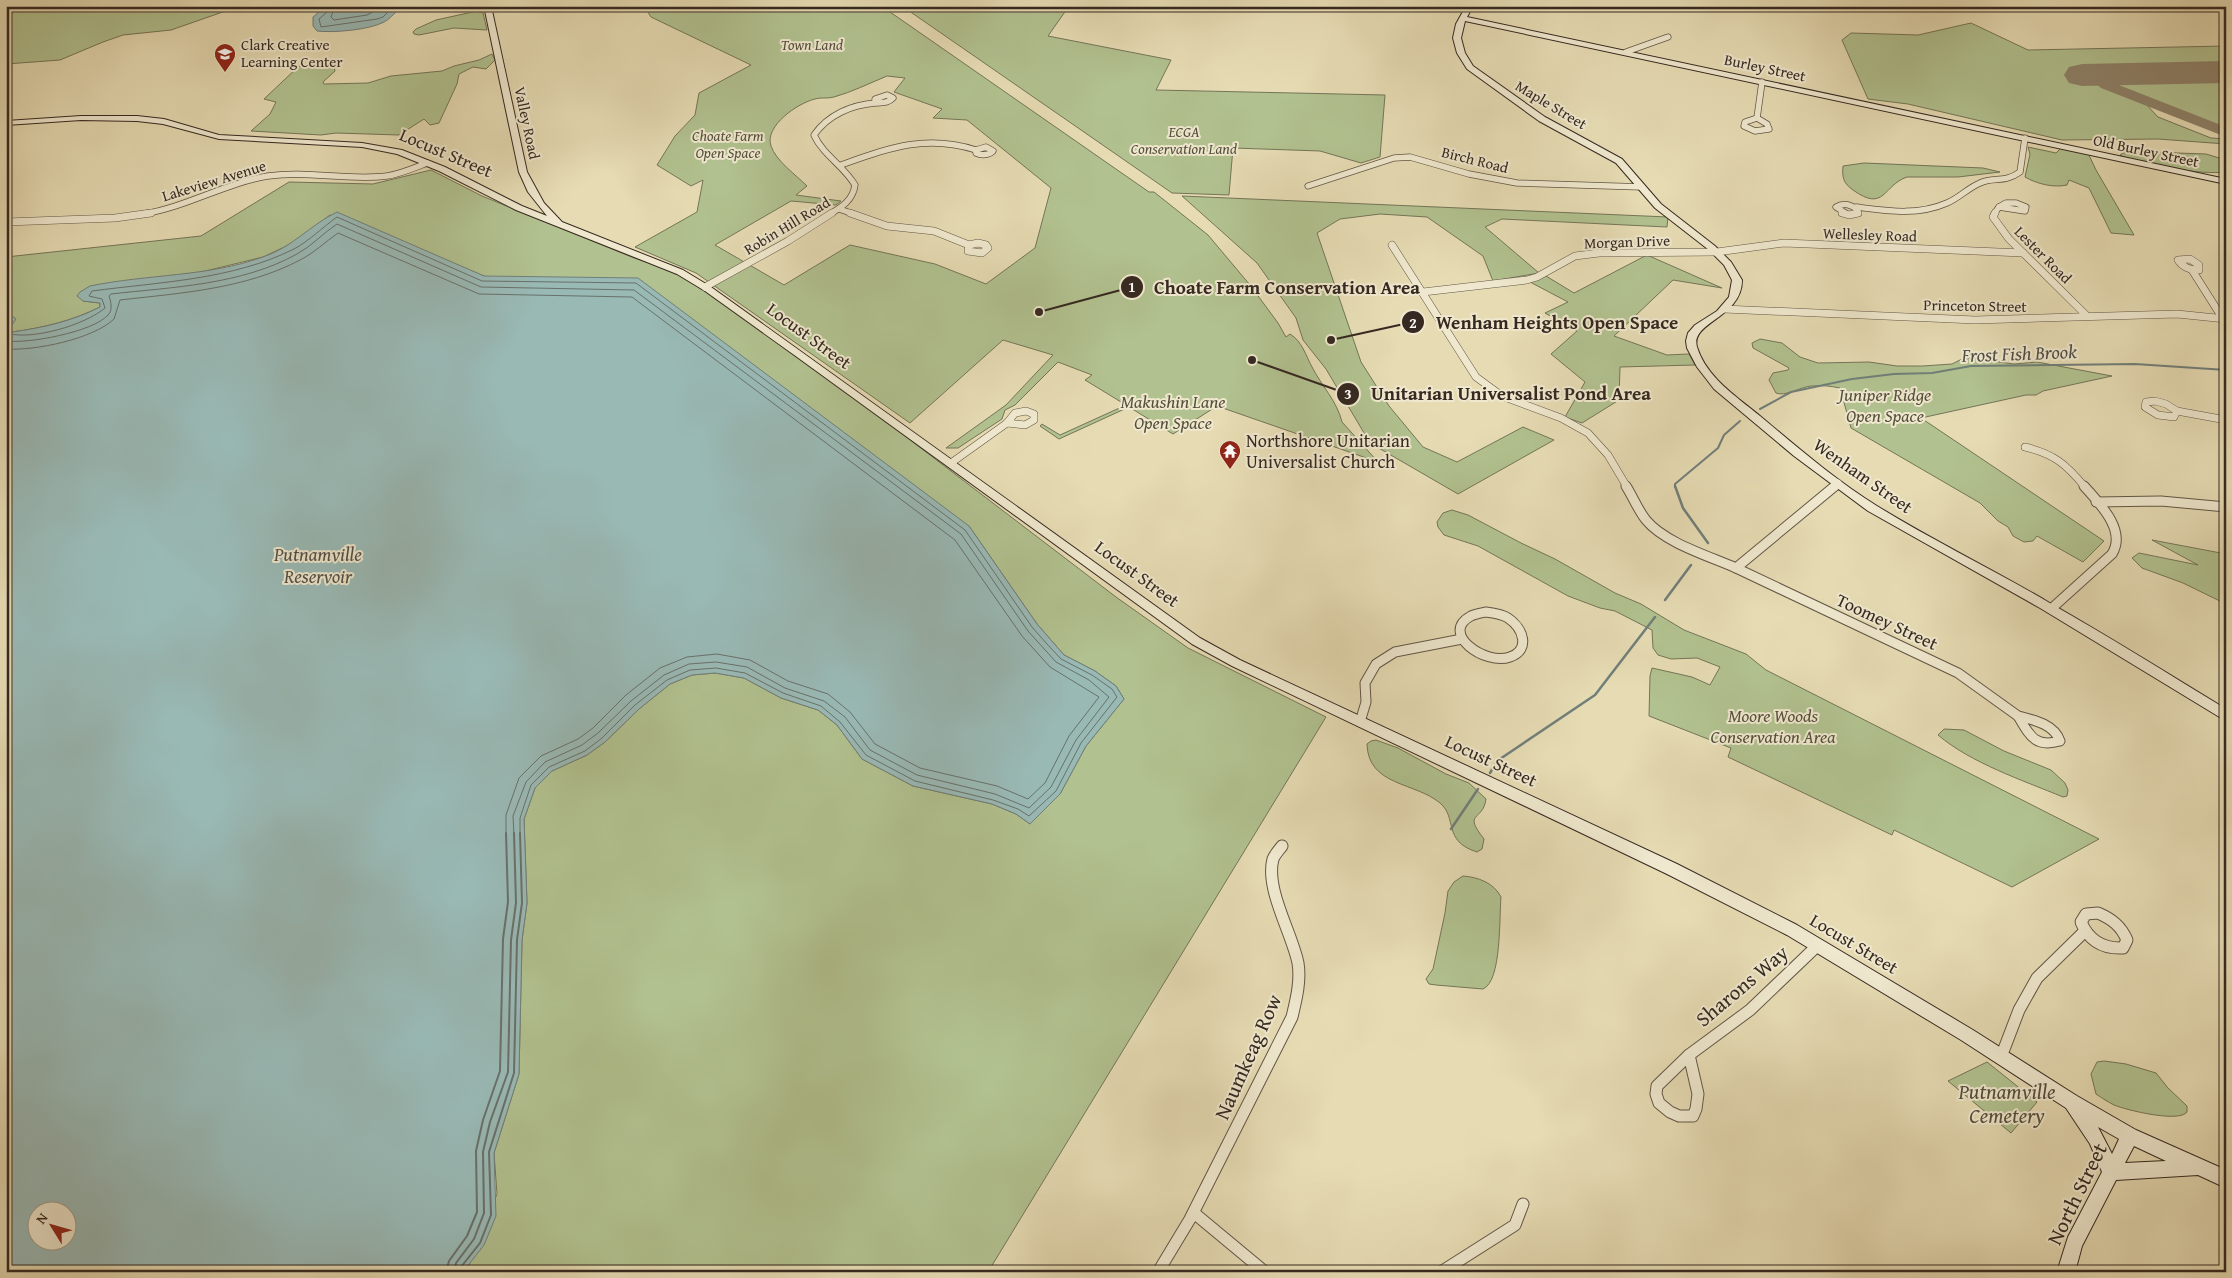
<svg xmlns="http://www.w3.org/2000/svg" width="2232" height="1278" viewBox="0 0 2232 1278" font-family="'Gentium Book Plus',serif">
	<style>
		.green { fill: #b1c18f; stroke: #747558; fill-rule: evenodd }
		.water { fill: #99b9b5; stroke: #717f7a; fill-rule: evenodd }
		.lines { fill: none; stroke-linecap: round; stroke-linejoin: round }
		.shore-far1 { stroke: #68716b; stroke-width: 1 }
		.shore { stroke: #68716b; stroke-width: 2 }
		.stream-far1 { stroke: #717f7a; stroke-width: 2 }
		.stream { stroke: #717f7a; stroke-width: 2.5 }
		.taxiway { fill: #8e826a; fill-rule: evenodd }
		.runway { fill: #8e826a; fill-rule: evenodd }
		.street-far3-casing { stroke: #625646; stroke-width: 7 }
		.street-far2-casing { stroke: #625646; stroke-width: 8 }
		.street-far1-casing { stroke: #625646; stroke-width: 11 }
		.street-casing { stroke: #625646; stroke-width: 13 }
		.secondary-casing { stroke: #362921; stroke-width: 2 }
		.street-far3 { stroke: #efe8ce; stroke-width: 5.5 }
		.street-far2 { stroke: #efe8ce; stroke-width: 7 }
		.street-far1 { stroke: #efe8ce; stroke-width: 9 }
		.street { stroke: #efe8ce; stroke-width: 11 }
		.secondary { fill: #efe8ce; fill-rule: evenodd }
		.labels { text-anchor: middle; stroke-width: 4; stroke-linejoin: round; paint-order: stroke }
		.far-poi-label { font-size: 15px; fill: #362921; stroke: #efe8ce; text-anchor: start }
		.far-park-label { font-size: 15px; font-style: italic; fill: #554f3c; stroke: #efe8ce }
		.far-street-label { font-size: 15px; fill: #362921; stroke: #efe8ce }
		.street-label { font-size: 18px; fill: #362921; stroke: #efe8ce }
		.park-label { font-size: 18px; font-style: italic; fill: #554f3c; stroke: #efe8ce }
		.poi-label { font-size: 18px; fill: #362921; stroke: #efe8ce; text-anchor: start }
		.water-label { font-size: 19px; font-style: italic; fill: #4f4d46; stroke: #efe8ce }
		.near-street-label { font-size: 21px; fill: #362921; stroke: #efe8ce }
		.near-park-label { font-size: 21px; font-style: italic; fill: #554f3c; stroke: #efe8ce }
		.leader { fill: none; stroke: #362921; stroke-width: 2 }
		.callout-dot { fill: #362921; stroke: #efe8ce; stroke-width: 2 }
		.mark-label { font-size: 15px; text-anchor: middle; font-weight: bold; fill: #fff }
		.callout-label { font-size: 19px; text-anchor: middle; font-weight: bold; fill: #362921; stroke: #efe8ce; stroke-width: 4; stroke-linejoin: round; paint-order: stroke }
	</style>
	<rect width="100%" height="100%" fill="#e6dbb3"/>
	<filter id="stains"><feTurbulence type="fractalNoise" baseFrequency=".004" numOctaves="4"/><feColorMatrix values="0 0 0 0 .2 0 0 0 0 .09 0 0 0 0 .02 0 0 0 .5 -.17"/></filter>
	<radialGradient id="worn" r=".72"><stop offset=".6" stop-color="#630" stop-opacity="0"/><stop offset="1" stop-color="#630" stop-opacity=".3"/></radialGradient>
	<g class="green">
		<polygon points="6,6 240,6 171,30 123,35 103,42 60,60 6,64"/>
		<path d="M644 6H880L893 14 1149 192H1154L1208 235 1250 285 1278 323 1286 337 1290 334C1302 341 1306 356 1312 367 1321 385 1337 401 1342 422L1378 462 1217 406 1173 434 1129 407 1059 439 1040 426 1042 424 1060 435 1126 405 1085 380 1092 375 1058 362 1015 405 1005 410 1002 419 958 448H946L1006 405 1053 355 1003 340 910 423 696 273 635 247 697 212 703 180 691 186 657 165 675 136 695 115 699 93 751 65 651 17ZM887 76 905 78 894 92 942 109 933 118 967 120 1051 188 1035 248 986 284 935 264 850 245 784 285 715 245 791 201 836 205 841 201 796 195 807 186C796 175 776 161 771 146 764 126 798 103 815 99 820 97 827 99 834 97 852 92 870 83 887 76Z"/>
		<polygon points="902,6 1069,6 1048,36 1171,60 1156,90 1385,95 1380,157 1361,163 1320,151 1233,148 1229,195 1172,193"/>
		<polygon points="477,11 483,13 487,30 454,28 419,35 414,34 413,32 416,29 436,20"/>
		<polygon points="1971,23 2028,50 2226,46 2226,67 2075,70 2090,81 2145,103 2158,117 2211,138 2226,139 2226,144 2158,139 2062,140 1908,104 1868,99 1842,40 1851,33 1918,35"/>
		<polygon points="492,54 495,60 486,69 473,67 459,74 457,84 439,123 430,125 424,119 399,135 336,133 321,135 251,131 270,114 276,102 264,99 299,66 334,67 335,71 323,82 324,84 368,83 391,76 442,71 454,66 479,60"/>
		<polygon points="2226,78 2226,129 2122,89 2117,82 2121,80"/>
		<path d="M2028 147 2056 153 2062 147 2088 153 2096 170 2134 235 2111 233 2089 188 2069 180 2067 185C2054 188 2037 184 2025 177L2030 154Z"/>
		<path d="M2149 152 2206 154 2226 160V172C2204 175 2139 166 2120 155L2123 153Z"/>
		<path d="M1864 163 1983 168 2000 172 1958 177H1907C1883 185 1885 213 1853 190 1843 183 1842 177 1843 166Z"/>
		<path d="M431 170 482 196 634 258 670 270 704 287 892 426 1116 597 1188 648 1326 717 988 1272H463L468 1267 497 1194 494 1153 519 1074 522 940 527 903 524 819 535 788 552 771 587 755 605 742 639 709 670 684 692 675 715 673 744 678 781 698 818 710 837 725 862 759 913 786 992 804 1016 814 1030 824 1060 794 1086 746 1124 699 1116 686 1095 671 1064 655 1037 624 969 526 484 276 330 215 293 243 263 257 83 301 100 303V307C72 321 42 328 12 332L9 329 11 315 6 316V257L201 236 289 182 373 184Z"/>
		<polygon points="1182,196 1668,217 1667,227 1502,219 1485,227 1539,273 1493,281 1483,256 1427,217 1380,214 1340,219 1317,233 1361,362 1389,406 1423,447 1457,462 1523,427 1554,440 1458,494 1370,443 1326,369 1303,340 1296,318 1257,263"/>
		<polygon points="1647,255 1722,288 1673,280 1614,336 1667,355 1689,354 1695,365 1620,367 1619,400 1582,423 1565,417 1585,382 1551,354 1577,331 1545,313 1568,302 1530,282 1546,276 1574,293"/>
		<path d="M1760 339 1782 343 1800 357 1818 363 1869 362 1897 366H1923L1952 364 1962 359 1970 358 2014 364 2037 362 2112 376 2043 391 2036 395H2026L1921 418 2104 541 2083 562 2037 536 2033 541 2024 542 2013 536 2008 527 1998 521 1980 503 1851 428 1840 388C1830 386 1822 385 1811 386 1800 387 1785 397 1776 393L1769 380 1773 373 1788 370 1789 368 1753 348 1752 343Z"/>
		<polygon points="1452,510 1468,515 1521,543 1555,559 1615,593 1641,604 1684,630 1746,654 1766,670 2099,839 2012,887 1894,830 1892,835 1728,757 1731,748 1649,716 1650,676 1652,668 1692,677 1710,685 1720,667 1697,658 1671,659 1658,655 1653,648 1652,630 1615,611 1600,608 1568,596 1478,546 1444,535 1438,527 1437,522 1443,513"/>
		<polygon points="2152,540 2226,554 2226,604 2183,583 2142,568 2132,558 2139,553 2198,565"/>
		<path d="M1944 729 1964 730 2004 751 2051 770 2065 783 2068 790 2067 796 2063 797C2022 780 1971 763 1938 735Z"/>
		<path d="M1376 740 1398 748 1446 774 1469 783 1486 799C1483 822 1462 811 1484 839L1482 849 1477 852C1442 841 1458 818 1440 803 1415 782 1368 786 1367 744L1371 741Z"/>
		<path d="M1463 876C1478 877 1494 883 1501 897 1499 917 1502 981 1483 989L1436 985 1429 984 1426 979 1433 969 1445 913 1448 891 1454 882Z"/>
		<path d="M2104 1061 2126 1064 2156 1073 2168 1088 2187 1106V1112C2179 1123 2126 1110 2114 1105 2108 1102 2102 1098 2096 1094L2091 1074 2097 1062Z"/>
		<polygon points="1987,1062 2037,1102 2011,1133 1948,1081"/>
	</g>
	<g class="water">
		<path d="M326 6H406C395 10 392 18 384 22 369 30 333 33 317 31L313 26V17Z"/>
		<path d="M337 212 484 276 638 278 969 526 1037 624 1064 655 1095 671 1116 686 1124 699 1086 746 1060 794 1030 824 1016 814 992 804 913 786 862 759 837 725 818 710 781 698 744 678 715 673 692 675 670 684 639 709 605 742 587 755 552 771 535 788 524 819 527 903 522 940 519 1074 494 1153 496 1216 484 1245 463 1272H6V316L11 315 16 319 9 329 12 332C42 328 73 321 100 307V303L83 301 77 296 80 292 90 286C148 274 207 277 263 257 293 247 310 225 337 212ZM38 1210H68V1240H38Z"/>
	</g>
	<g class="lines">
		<g class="shore-far1">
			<polyline points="329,6 327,12 319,19 321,27 377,19 383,17 394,6"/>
			<polyline points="335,6 331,17 334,20 367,15 384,6"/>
			<path d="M6 333C31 341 85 325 105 308L102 299 89 296 92 291C159 282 232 280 294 249 309 241 323 227 337 217L482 281 636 283 965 530 1032 627 1047 644 1061 659 1092 675 1112 689 1117 697 1081 743 1056 791 1029 816 1018 809 993 800 915 781 866 755 840 722 821 706 783 693 745 673 716 668 690 670 667 680 635 705 602 738 585 751 549 767 531 785 520 818V835"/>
			<path d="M6 341C28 344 93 332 108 315 113 310 111 302 109 296L111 294C173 287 241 285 297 254 312 246 323 233 337 224L481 287 634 290 961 534 1028 631 1056 662 1089 680 1109 697 1076 740 1051 787 1029 808 995 794 917 775 870 750 845 717 824 701 785 688 747 667 716 662 689 664 664 675 631 701 598 733 582 745 545 762 526 782 513 816 514 835"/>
			<path d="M6 349C35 351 93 339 114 319L120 300C181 293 245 289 300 260 314 253 325 242 338 233L479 294 632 297 955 540 1022 636 1050 667 1099 697 1069 736 1045 783 1028 799 997 786 920 768 875 744 850 712 828 694 788 681 750 660 717 654 687 657 660 668 626 695 593 728 578 739 541 756 519 778 506 815V835"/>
		</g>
		<g class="shore">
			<polyline points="446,1272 449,1261 467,1236 477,1212 476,1151 483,1120 500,1071 503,939 508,902 506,833"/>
			<polyline points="454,1272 456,1263 474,1239 484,1213 483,1152 490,1122 508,1072 511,940 516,903 514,833"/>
			<polyline points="460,1272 461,1267 480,1243 491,1215 489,1152 514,1073 517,940 522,903 520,833"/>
		</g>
		<g class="stream-far1">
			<polyline points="1760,409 1791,392 1852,379 1894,374 1932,373 1971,366 2135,364 2226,370"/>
			<polyline points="1675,487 1675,484 1718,448 1724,435 1740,421"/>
		</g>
		<g class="stream">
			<polyline points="1675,486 1683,508 1708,543"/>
			<polyline points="1665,600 1691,565"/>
			<polyline points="1490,773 1497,761 1595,695 1655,617"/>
			<polyline points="1451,829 1478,789"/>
		</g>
		<polygon class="taxiway" points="2104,71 2111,75 2108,79 2111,82 2226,127 2226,137 2101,88 2092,80 2099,72"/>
		<polygon class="runway" points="2226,61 2226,83 2082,86 2069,83 2064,75 2069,67 2082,64"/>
		<g class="street-far3-casing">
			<g id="street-far3">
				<polyline points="1626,52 1668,37"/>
				<polygon points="1757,118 1767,124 1769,129 1755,131 1744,126 1745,122"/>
				<polyline points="1757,118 1762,82"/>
				<path d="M986 147 993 151C989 155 982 156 976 153V150Z"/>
				<path d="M841 165C889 148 925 134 976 150"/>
				<polyline points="1308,186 1394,158 1410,157 1469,174 1517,183 1642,187"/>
				<polygon points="2006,203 2016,203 2026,207 2025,211 1999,207"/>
				<path d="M1856 207C1888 211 1917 216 1947 203 1959 198 1968 188 1980 183 1995 176 2003 184 2020 172L2025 138"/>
				<polyline points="839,209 854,214"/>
				<path d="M143 214C187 207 225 183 268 176 308 170 347 181 387 176 401 174 414 168 427 163"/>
				<path d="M830 214C842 207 853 200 855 185 844 166 823 155 814 135 828 115 851 105 875 103 882 102 887 104 893 98L887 95 875 99V102"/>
				<path d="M1847 214 1836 207C1844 202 1850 205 1857 209L1858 213 1854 214"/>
				<polyline points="1994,214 1999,207"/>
			</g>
		</g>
		<g class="street-far2-casing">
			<g id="street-far2">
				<polyline points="850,213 887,226 934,231 969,245"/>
				<polyline points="1842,213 1849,215 1858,213"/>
				<polyline points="1995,213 1993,217 2009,239 2087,316"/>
				<polyline points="6,222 115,218 151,213"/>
				<polygon points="978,243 986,245 988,248 982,253 968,251 969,245"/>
				<polyline points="1392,245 1476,377 1502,396 1561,418 1588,433 1608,455 1627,487"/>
				<path d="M2190 259 2199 265V270C2190 270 2183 268 2178 260Z"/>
				<polyline points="2192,270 2223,319"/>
				<polyline points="705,287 788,241 832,213"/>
				<polyline points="1423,292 1527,280 1537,277 1575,256 1599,253 1717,252 1784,243 2023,253"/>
				<polyline points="1724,309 1975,320 2177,314 2226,319"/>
				<polygon points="2155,401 2166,404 2177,411 2174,417 2158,415 2145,407 2146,402"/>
				<polygon points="1026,411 1034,414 1034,420 1025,425 1007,423 1015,413"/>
				<polyline points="2177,411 2226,420"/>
				<path d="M2025 447C2054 454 2066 464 2085 487"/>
				<polyline points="951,463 1007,423"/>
				<polyline points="1833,487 1838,483"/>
			</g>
		</g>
		<g class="street-far1-casing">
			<g id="street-far1">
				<path d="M1626 486C1633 497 1638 510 1646 520 1665 543 1709 556 1736 568L1835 486"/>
				<polyline points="2096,502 2161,501 2226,507"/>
				<polyline points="1736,568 1958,673 2018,716"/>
				<path d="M2051 609 2112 554C2127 530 2099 503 2084 486"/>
				<path d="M1486 612C1494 613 1502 614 1508 618 1523 628 1531 650 1510 657 1485 666 1439 633 1471 616 1475 614 1481 613 1486 612Z"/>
				<path d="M2018 716C2034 720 2054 724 2060 741 2035 748 2030 736 2018 716Z"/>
				<polyline points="1360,722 1366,702 1365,683 1376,664 1395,652 1462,639"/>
			</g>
		</g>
		<g class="street-casing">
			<g id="street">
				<path d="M2098 913C2112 919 2121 926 2127 940L2123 948C2103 949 2089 941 2081 922L2086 914Z"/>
				<polygon points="1689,1055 1698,1094 1696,1109 1693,1116 1679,1116 1670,1112 1659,1103 1656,1094 1657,1086"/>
				<polyline points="1689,1055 1750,1010 1818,945"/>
				<polyline points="2001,1057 2019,1010 2037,978 2084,932"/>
				<polyline points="1194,1213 1265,1272"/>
				<path d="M1158 1272 1190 1219 1292 1017C1296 1000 1301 981 1298 963 1292 933 1265 889 1273 859 1275 854 1279 850 1282 846"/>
				<polyline points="1441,1272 1515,1225 1523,1204"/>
			</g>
		</g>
		<g class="secondary-casing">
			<g id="secondary">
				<path d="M484 6H491L527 172 544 203 562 222 683 270 711 287 1200 638 1240 660 1677 864 1797 925 1973 1030 2077 1096 2136 1130 2226 1170V1188L2198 1175 2116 1180 2082 1246 2075 1272H2057L2068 1237 2102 1172 2090 1144 2066 1108 1961 1040 1787 935 1667 874 1232 666 1192 644 797 357 705 291 677 274 516 210 439 171 397 154 362 147 219 139 163 124 137 121 81 120 6 125V121L81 116H137L164 119 219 135 362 143 402 150 445 167 522 206 547 216 528 192 519 172ZM2098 1127 2119 1139 2112 1154ZM2134 1146 2166 1161 2125 1163Z"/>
				<path d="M1466 6H1473L1467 17 2226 179V184L1465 21 1461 38 1465 53 1473 66 1545 117 1622 159 1661 204 1715 246 1731 262 1742 280C1742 318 1690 322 1697 347 1706 377 1737 397 1760 416 1797 447 1835 480 1877 506 1932 540 1992 569 2048 602 2108 636 2167 673 2226 709V721L2040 608 1868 511 1794 456 1714 389 1697 367 1687 348 1686 341 1688 333 1695 325 1717 311 1729 297 1732 280 1724 265 1709 250 1655 208 1616 163 1539 121 1467 69 1457 53 1453 38 1456 24Z"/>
			</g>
		</g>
		<use href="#street-far3" class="street-far3"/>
		<use href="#street-far2" class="street-far2"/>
		<use href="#street-far1" class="street-far1"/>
		<use href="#street" class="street"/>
		<use href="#secondary" class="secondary"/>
	</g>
	<defs>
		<g id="school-pin" transform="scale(1.125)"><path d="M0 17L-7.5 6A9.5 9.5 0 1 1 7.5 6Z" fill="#8f2418" stroke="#efe8ce"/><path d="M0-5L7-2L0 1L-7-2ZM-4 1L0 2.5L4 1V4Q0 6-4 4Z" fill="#fff"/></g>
		<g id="temple-pin" transform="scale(1.125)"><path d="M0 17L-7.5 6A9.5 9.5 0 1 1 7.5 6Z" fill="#8f2418" stroke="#efe8ce"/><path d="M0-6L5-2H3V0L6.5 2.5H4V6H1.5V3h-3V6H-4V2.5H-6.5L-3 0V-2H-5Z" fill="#fff"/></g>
	</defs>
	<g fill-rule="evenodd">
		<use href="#school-pin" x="225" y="54"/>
		<use href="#temple-pin" x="1230" y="451"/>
	</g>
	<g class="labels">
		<g class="far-poi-label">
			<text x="241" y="50">Clark Creative<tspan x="241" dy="17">Learning Center</tspan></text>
		</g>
		<g class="far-park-label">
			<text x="812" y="50">Town Land</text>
			<text x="1184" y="137">ECGA<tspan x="1184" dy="17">Conservation Land</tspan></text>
			<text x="728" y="141">Choate Farm<tspan x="728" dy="17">Open Space</tspan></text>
		</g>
		<g class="far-street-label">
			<text transform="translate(1765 68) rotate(12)" y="5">Burley Street</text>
			<text transform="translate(1551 105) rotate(31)" y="5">Maple Street</text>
			<text transform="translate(527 123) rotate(78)" y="5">Valley Road</text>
			<text transform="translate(2146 151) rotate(12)" y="5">Old Burley Street</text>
			<text transform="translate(1475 160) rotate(14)" y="5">Birch Road</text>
			<text transform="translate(214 181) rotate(-17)" y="5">Lakeview Avenue</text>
			<text transform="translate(787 226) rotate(-31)" y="5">Robin Hill Road</text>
			<text transform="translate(1870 235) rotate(2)" y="5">Wellesley Road</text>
			<text transform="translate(1627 242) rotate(-2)" y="5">Morgan Drive</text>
			<text transform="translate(2043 255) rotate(45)" y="5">Lester Road</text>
			<text transform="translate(1975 306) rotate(1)" y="5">Princeton Street</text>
		</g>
		<g class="street-label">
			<text transform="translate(446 153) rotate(23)" y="6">Locust Street</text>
			<text transform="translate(809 336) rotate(36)" y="6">Locust Street</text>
			<text transform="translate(1863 476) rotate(35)" y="6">Wenham Street</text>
			<text transform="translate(1137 574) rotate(36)" y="6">Locust Street</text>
			<text transform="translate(1887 622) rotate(25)" y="6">Toomey Street</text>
			<text transform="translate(1491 761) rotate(25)" y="6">Locust Street</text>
			<text transform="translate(1854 944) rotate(31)" y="6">Locust Street</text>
		</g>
		<g class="park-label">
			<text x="1885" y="401">Juniper Ridge<tspan x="1885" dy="21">Open Space</tspan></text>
			<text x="1173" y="408">Makushin Lane<tspan x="1173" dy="21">Open Space</tspan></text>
			<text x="1773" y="722">Moore Woods<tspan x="1773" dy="21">Conservation Area</tspan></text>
		</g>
		<g class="poi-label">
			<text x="1246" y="447">Northshore Unitarian<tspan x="1246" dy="21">Universalist Church</tspan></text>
		</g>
		<g class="water-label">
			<text transform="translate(2019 353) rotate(-2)" y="7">Frost Fish Brook</text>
			<text x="318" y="561">Putnamville<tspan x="318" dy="22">Reservoir</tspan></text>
		</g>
		<g class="near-street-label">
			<text transform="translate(1742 986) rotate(-40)" y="7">Sharons Way</text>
			<text transform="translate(1248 1057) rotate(-66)" y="7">Naumkeag Row</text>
			<text transform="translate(2077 1194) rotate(-64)" y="7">North Street</text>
		</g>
		<g class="near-park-label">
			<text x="2007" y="1099">Putnamville<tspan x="2007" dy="24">Cemetery</tspan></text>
		</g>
	</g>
	<path class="leader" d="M1039 312L1132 287M1331 340L1413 322M1252 360L1348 394"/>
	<g class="callout-dot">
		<circle cx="1039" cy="312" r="5"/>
		<circle cx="1331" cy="340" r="5"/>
		<circle cx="1252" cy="360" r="5"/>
		<circle cx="1132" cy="287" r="12"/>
		<circle cx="1413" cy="322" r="12"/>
		<circle cx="1348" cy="394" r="12"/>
	</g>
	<g class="mark-label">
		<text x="1132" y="292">1</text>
		<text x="1413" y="328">2</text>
		<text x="1348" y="399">3</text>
	</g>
	<g class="callout-label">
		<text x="1287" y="294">Choate Farm Conservation Area</text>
		<text x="1557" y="329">Wenham Heights Open Space</text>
		<text x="1511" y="400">Unitarian Universalist Pond Area</text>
	</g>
	<rect width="2232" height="1278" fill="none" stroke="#e6dbb3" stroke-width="25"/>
	<rect x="8" y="8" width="2217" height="1263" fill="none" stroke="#362921" stroke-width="2.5"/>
	<rect x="12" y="12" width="2207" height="1253" fill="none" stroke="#362921"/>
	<g transform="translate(52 1226) rotate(307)"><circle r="24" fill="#efe8ce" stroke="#a59c89"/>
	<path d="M0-4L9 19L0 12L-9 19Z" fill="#8f2418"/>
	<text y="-8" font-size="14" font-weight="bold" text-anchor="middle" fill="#362921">N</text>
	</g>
	<rect width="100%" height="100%" filter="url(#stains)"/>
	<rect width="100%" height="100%" fill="url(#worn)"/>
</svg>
